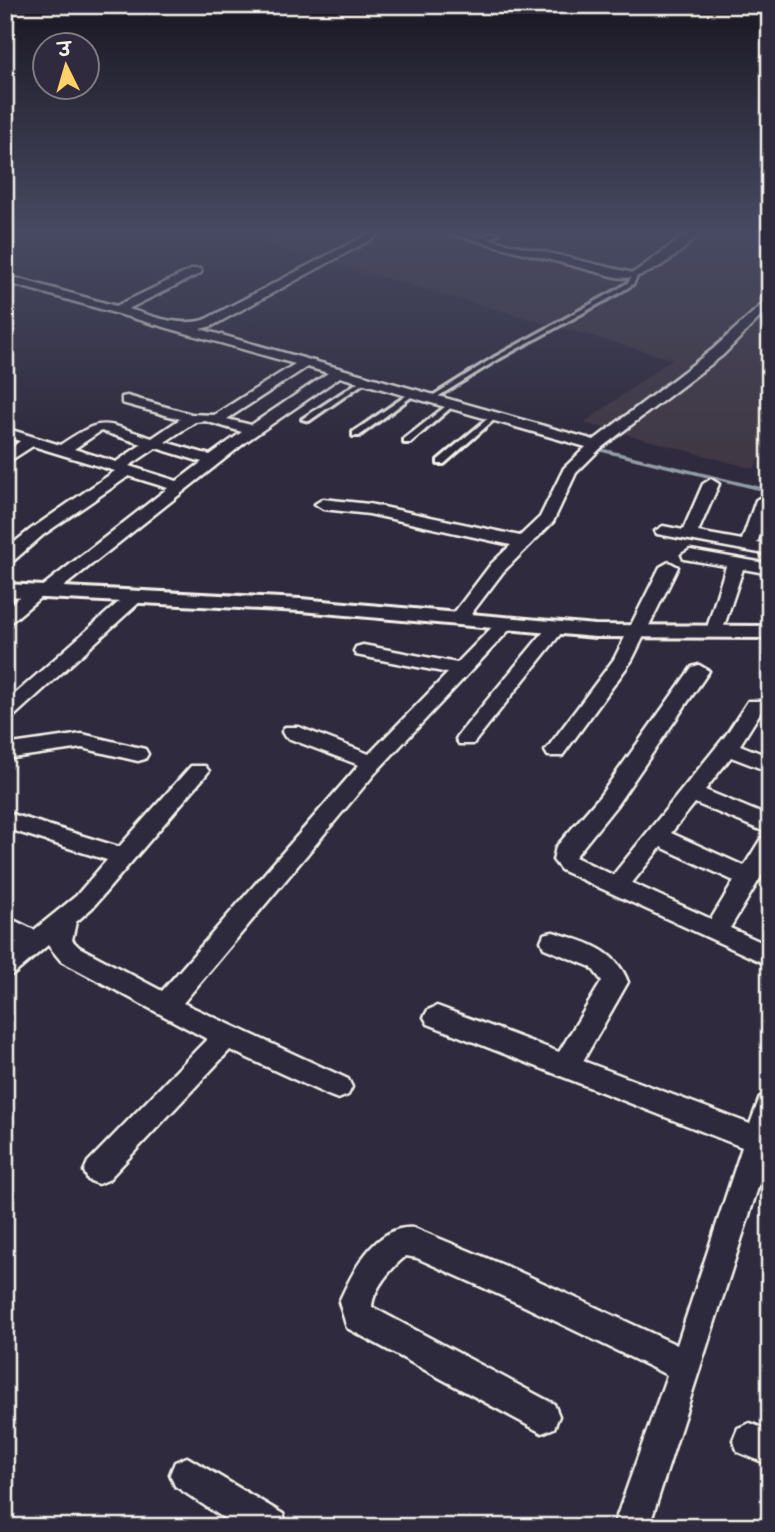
<svg xmlns="http://www.w3.org/2000/svg" width="775" height="1532" viewBox="0 0 775 1532" font-family="'Shantell Sans','Playpen Sans Deva',sans-serif">
	<style>
		.built { fill: #413745 }
		.lines { fill: none; stroke-linecap: round; stroke-linejoin: round }
		.stream-far1 { stroke: #919ca6; stroke-width: 2.5 }
		.stream { stroke: #919ca6; stroke-width: 3.5 }
		.service-casing { stroke: #f4f1e8; stroke-width: 6 }
		.minor-casing { stroke: #f4f1e8; stroke-width: 5 }
		.tertiary-casing { stroke: #f4f1e8; stroke-width: 6 }
		.service { fill: #2f2a3d; fill-rule: evenodd }
		.minor { fill: #2f2a3d; fill-rule: evenodd }
		.tertiary { fill: #2f2a3d; fill-rule: evenodd }
	</style>
	<rect width="100%" height="100%" fill="#2f2a3d"/>
	<filter id="ink" filterUnits="userSpaceOnUse"><feTurbulence type="fractalNoise" baseFrequency=".0143" numOctaves="2"/><feDisplacementMap in="SourceGraphic" scale="14" xChannelSelector="R" yChannelSelector="G"/><feConvolveMatrix kernelMatrix="1 2 1 2 8 2 1 2 1" color-interpolation-filters="sRGB"/></filter>
	<g filter="url(#ink)">
		<polygon class="built" points="289,233 770,233 770,437 754,469 584,423 672,359 264,244"/>
		<g class="lines">
			<g class="stream-far1">
				<polyline points="11,284 299,365"/>
				<polyline points="303,366 330,374"/>
			</g>
			<g class="stream">
				<polyline points="372,386 399,394"/>
				<polyline points="597,449 770,491"/>
			</g>
			<g class="service-casing">
				<g id="service">
					<polygon points="492,233 499,233 484,241 479,240"/>
					<polygon points="634,274 637,276 633,284 619,293 497,360 434,399 429,398 493,358 615,291 629,282 632,275"/>
					<polygon points="366,377 368,378 368,380 309,421 302,419"/>
					<polygon points="413,391 415,392 415,394 359,436 353,436 353,432"/>
					<polygon points="450,403 455,404 410,443 404,443 404,439"/>
					<polygon points="492,415 498,416 444,464 438,464 438,460"/>
				</g>
			</g>
			<g class="minor-casing">
				<g id="minor">
					<path d="M370 233H383L212 326 200 329 594 440 713 349 770 297V307L723 355 601 448 576 473 553 522 503 572 465 622H453L450 618 491 564 511 545 369 514 323 509 315 504 323 499 369 504 520 536 540 517 564 468 586 447 340 377 247 441 52 596H42L11 622 5 623V609L30 588H40L168 488 129 476 43 535 11 563 5 564V550L31 529 115 471 33 446 5 464V453L20 441 5 437V428L60 445C105 415 103 423 152 438L180 419 122 403V397L127 396 191 414 214 415 295 364 5 282V275L116 306 193 269H201V273L128 309C153 316 178 327 204 320ZM307 367 328 373 251 425 227 419ZM195 422 205 421 242 432 210 455 165 442ZM101 431 142 444 116 462 74 449ZM156 448 202 462 177 481 129 466Z"/>
					<path d="M447 233H464L633 273 689 233H700C680 254 646 283 616 277Z"/>
					<polygon points="711,479 719,484 698,532 742,540 756,500 764,495 770,497 770,506 757,543 770,545 770,555 657,534 655,531 663,526 683,530 703,484"/>
					<polygon points="690,550 770,564 770,574 743,569 721,635 709,635 706,631 726,566 684,559 682,555"/>
					<polygon points="669,562 678,567 632,660 562,756 548,756 545,751 614,659 660,567"/>
					<polygon points="136,591 142,592 145,596 142,600 12,718 5,720 5,703 130,592"/>
					<polygon points="506,618 512,619 515,623 512,627 376,772 183,1003 348,1079 352,1087 348,1095 338,1099 328,1095 230,1050 108,1180 98,1184 88,1180 84,1171 88,1162 207,1039 61,961 48,945 14,974 5,977 5,953 17,943 5,936 5,916 34,930 76,896 107,860 5,828 5,812 119,847 191,766 205,766 209,771 205,776 92,908 76,922 72,940 79,947 162,991 359,765 285,737 282,732 285,727 299,727 369,754 448,673 356,655 354,651 356,647 363,645 457,663 500,619"/>
					<polygon points="557,622 566,627 473,744 459,744 456,739 459,734 551,623"/>
					<path d="M699 665 709 671 616 806 575 857 613 875 726 735 748 701H762L765 705 740 745 770 757V772L731 757 705 790 770 817V834L695 803 671 833 744 866 762 837 770 835V862L730 928 770 946V966L561 870 553 860 556 847 600 796 692 667ZM661 847 734 881 711 919 632 883Z"/>
					<polygon points="82,734 145,749 148,754 145,759 138,761 82,748 5,759 5,745"/>
					<path d="M553 932C584 941 616 949 628 982L583 1061 750 1124 760 1097 770 1093V1150L649 1527H613L667 1375 522 1305 417 1258 406 1256C392 1267 373 1289 372 1307L554 1404 559 1416 554 1428 542 1433 347 1328 339 1302C352 1273 375 1224 414 1228L513 1269 677 1345 742 1147 428 1024 424 1017 428 1010 437 1006 559 1052 602 981 591 967 544 948 541 941 544 934Z"/>
					<polygon points="750,1423 770,1431 770,1465 738,1452 733,1440 738,1428"/>
					<polygon points="187,1457 283,1514 288,1527 237,1527 175,1486 170,1474 175,1462"/>
				</g>
			</g>
			<g class="tertiary-casing">
				<polygon id="tertiary" points="5,584 301,599 595,625 770,626 770,638 595,637 301,611 5,596"/>
			</g>
			<use href="#service" class="service"/>
			<use href="#minor" class="minor"/>
			<use href="#tertiary" class="tertiary"/>
		</g>
	</g>
	<linearGradient id="sky" x2="0" y2="1"><stop stop-color="#1a1722"/><stop offset="0.52" stop-color="#474a62"/><stop offset="1" stop-color="#474a62" stop-opacity="0"/></linearGradient>
	<rect width="775" height="447" fill="url(#sky)"/>
	<rect width="775" height="1532" fill="none" stroke="#2f2a3d" stroke-width="28"/>
	<rect x="14" y="14" width="747" height="1504" fill="none" stroke="#f4f1e8" stroke-width="2.5" filter="url(#ink)"/>
	<g transform="translate(66 66) rotate(355)"><circle r="33" fill="#2f2a3d" stroke="#7e7a81" stroke-width="2"/>
	<path d="M0-5L12 26L0 18L-12 26Z" fill="#ffd166"/>
	<text y="-10" font-size="19" font-weight="bold" text-anchor="middle" fill="#f4f1e8">उ</text>
	</g>
</svg>
